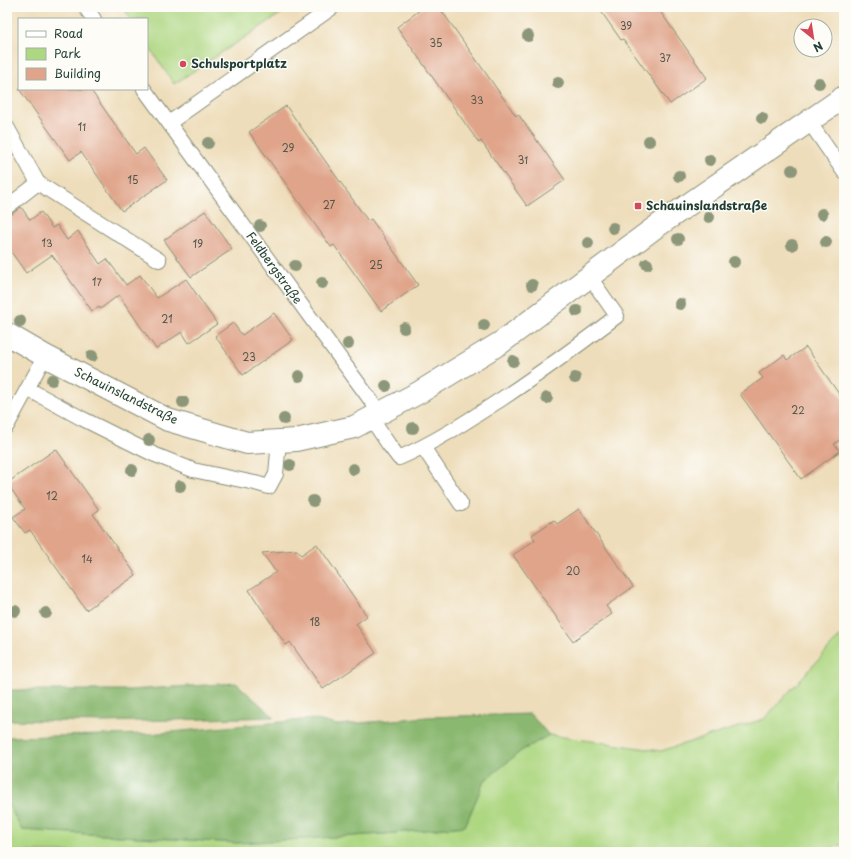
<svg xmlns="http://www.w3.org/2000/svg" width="851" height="859" viewBox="0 0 851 859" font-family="'Playpen Sans',sans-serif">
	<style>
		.green { fill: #aed782; stroke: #668a5b }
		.forest { fill: #8ab870; stroke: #547a52 }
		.building { fill: #e0a48a }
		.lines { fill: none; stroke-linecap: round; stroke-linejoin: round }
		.service-casing { stroke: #868d77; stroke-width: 16 }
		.minor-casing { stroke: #868d77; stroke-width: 24 }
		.service { stroke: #fff; stroke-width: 14 }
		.minor { stroke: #fff; stroke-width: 22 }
		.tree { fill: #8c9679 }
		.poi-dot { fill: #d1495b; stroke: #fdfcf7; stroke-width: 1.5 }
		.labels { text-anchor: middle; stroke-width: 3; stroke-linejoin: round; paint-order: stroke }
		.number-label { font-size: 10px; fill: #4f574a }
		.poi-label { font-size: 12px; font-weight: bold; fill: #1f3d34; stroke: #fdfcf7; text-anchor: start }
		.street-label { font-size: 12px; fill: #1f3d34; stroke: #fdfcf7 }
	</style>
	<rect width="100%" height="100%" fill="#fdfcf7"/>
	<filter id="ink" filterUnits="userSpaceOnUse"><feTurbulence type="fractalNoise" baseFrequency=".025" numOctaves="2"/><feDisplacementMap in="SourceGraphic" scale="8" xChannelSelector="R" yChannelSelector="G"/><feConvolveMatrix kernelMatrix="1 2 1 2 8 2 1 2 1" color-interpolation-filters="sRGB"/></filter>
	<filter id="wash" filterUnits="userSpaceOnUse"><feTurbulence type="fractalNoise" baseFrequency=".012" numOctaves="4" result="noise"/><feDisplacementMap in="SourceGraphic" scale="16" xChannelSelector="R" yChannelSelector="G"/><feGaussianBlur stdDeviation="0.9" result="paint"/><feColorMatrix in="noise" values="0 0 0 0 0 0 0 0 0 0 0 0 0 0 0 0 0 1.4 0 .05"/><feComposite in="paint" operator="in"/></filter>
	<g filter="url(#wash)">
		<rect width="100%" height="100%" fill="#eeddba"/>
		<g class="green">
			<polygon points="123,7 291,7 174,84 147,44 147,19 131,19"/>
			<polygon points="844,632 844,780 838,783 844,832 844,844 821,852 7,852 7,802 22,830 237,843 385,834 465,826 484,781 521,751 549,735 661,751 764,719"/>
		</g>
		<g class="forest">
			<polygon points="236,683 274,717 104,722 7,720 7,690 129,690"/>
			<polygon points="530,714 549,735 521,751 484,781 465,826 385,834 237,843 22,830 7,802 7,737 149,734 313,719 337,725 427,717"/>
		</g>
		<g id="blocks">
			<g class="building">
				<polygon points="424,7 439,7 516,116 518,114 565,180 527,206 481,141 479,143 397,27"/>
				<polygon points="598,7 657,7 707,78 670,104 623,39 621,40"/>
				<polygon points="19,89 90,89 136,154 144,148 167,180 122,211 81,152 70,160"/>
				<polygon points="286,106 368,221 371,219 418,285 381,311 334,245 331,247 249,132"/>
				<polygon points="21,207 30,220 41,212 52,228 57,225 67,240 78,231 100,264 107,259 126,285 140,275 157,298 186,279 217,324 189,343 182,332 156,349 119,295 100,309 99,307 92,311 52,255 26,273 7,246 7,215 12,214"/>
				<polygon points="205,211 232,249 191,277 164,240"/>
				<polygon points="274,313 293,340 243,375 215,336 233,323 242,335"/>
				<polygon points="806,347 844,401 844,437 834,444 840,451 801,479 740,394 763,378 759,373 784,355 787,360"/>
				<polygon points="56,449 99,510 93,514 136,575 86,610 30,530 25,533 13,517 25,509 7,483"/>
				<polygon points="579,509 633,587 606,606 612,614 573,641 513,555 535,540 532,535 554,520 557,524"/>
				<polygon points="317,544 367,616 356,624 376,653 323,689 290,642 286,645 249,590 276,572 262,553 297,550 301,555"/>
			</g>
		</g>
	</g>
	<g filter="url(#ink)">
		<use href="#blocks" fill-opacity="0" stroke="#868d77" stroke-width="1"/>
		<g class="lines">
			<g class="service-casing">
				<g id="service">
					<polyline points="85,7 94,19"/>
					<polyline points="144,89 380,413"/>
					<polyline points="808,120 844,172"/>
					<polyline points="169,123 333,7"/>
					<polyline points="7,127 38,183 7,207"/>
					<polyline points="38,183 159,260"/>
					<polyline points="28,389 81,418 153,454 193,470 255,483 269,487 276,474 279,441"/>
					<path d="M371 418 389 445 399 458C436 442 469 420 503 398 542 372 580 344 617 316L589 276"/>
					<polyline points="7,426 45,356"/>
					<polyline points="423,447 461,504"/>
				</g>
			</g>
			<g class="minor-casing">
				<polyline id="minor" points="7,334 45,356 168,420 247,443 296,440 354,427 420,392 502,342 653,229 844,97"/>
			</g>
			<use href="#service" class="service"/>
			<use href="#minor" class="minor"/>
		</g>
		<g class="tree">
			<circle cx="528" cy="36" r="6"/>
			<circle cx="558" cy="83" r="6"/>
			<circle cx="819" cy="83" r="6"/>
			<circle cx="762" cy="118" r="6"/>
			<circle cx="649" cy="141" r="6"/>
			<circle cx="208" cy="143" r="6"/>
			<circle cx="710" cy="160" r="6"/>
			<circle cx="792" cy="170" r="6"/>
			<circle cx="679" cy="176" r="6"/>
			<circle cx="822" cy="214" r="6"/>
			<circle cx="709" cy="217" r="6"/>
			<circle cx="260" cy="226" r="6"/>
			<circle cx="613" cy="228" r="6"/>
			<circle cx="678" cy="239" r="6"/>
			<circle cx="826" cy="242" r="6"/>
			<circle cx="588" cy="243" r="6"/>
			<circle cx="792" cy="245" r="6"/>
			<circle cx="734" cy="262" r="6"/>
			<circle cx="647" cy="264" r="6"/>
			<circle cx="295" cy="266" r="6"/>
			<circle cx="322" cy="283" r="6"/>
			<circle cx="532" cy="285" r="6"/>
			<circle cx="680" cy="304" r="6"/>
			<circle cx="577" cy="311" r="6"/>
			<circle cx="20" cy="321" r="6"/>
			<circle cx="484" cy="325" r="6"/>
			<circle cx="404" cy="328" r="6"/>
			<circle cx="348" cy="344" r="6"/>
			<circle cx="92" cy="356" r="6"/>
			<circle cx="513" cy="361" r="6"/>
			<circle cx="299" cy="376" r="6"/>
			<circle cx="575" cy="378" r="6"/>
			<circle cx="52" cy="380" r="6"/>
			<circle cx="386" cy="386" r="6"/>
			<circle cx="547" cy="398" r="6"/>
			<circle cx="183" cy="402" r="6"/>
			<circle cx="284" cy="419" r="6"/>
			<circle cx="413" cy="428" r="6"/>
			<circle cx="149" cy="440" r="6"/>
			<circle cx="290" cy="465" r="6"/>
			<circle cx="353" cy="469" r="6"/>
			<circle cx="132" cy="470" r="6"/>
			<circle cx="180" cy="486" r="6"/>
			<circle cx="313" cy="501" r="6"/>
			<circle cx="15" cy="611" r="6"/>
			<circle cx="46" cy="613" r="6"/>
		</g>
	</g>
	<g class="poi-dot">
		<circle cx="183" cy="64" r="4"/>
		<rect x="634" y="202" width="8" height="8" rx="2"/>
	</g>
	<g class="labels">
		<g class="number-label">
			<text x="626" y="30">39</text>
			<text x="436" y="47">35</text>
			<text x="665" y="62">37</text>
			<text x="477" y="104">33</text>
			<text x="82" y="131">11</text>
			<text x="288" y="152">29</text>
			<text x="523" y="164">31</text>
			<text x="133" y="184">15</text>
			<text x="329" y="209">27</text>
			<text x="47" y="247">13</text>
			<text x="198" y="248">19</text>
			<text x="376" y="269">25</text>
			<text x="97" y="286">17</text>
			<text x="167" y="323">21</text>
			<text x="249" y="361">23</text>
			<text x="798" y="414">22</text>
			<text x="52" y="500">12</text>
			<text x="87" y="563">14</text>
			<text x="573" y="575">20</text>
			<text x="315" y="626">18</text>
		</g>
		<g class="poi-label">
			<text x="191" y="68">Schulsportplatz</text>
			<text x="646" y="210">Schauinslandstraße</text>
		</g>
		<g class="street-label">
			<text transform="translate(274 268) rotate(54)" y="4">Feldbergstraße</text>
			<text transform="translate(126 396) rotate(26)" y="4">Schauinslandstraße</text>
		</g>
	</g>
	<rect width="851" height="859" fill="none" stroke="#fdfcf7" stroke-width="24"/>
	<rect x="18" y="18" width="130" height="72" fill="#fdfcf7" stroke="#a4b0a9"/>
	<rect x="26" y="31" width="20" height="6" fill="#ffffff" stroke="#a4b0a9"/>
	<text x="54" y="38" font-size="12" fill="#1f3d34">Road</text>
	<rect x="26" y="48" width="20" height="12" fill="#aed782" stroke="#a4b0a9"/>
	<text x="54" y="58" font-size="12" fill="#1f3d34">Park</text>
	<rect x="26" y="68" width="20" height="12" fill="#e0a48a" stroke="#a4b0a9"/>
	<text x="54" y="78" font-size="12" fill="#1f3d34">Building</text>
	<g transform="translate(813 38) rotate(150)"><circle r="19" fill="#fdfcf7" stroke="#a4b0a9"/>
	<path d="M0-3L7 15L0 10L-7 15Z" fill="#d1495b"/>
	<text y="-6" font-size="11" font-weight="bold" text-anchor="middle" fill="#1f3d34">N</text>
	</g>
</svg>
